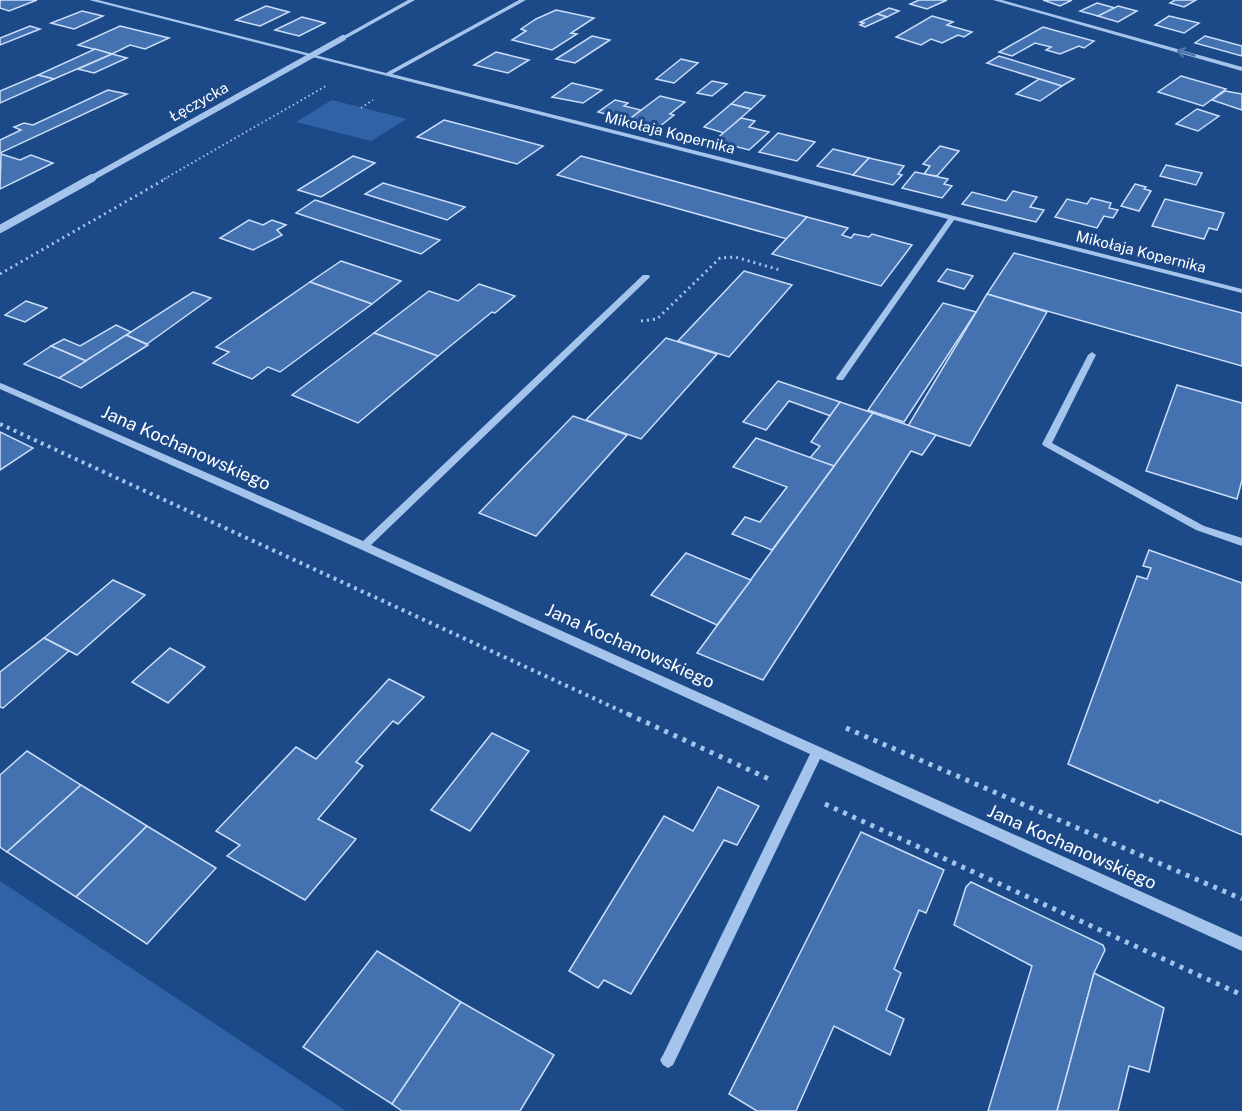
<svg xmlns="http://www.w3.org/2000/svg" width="1242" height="1111" viewBox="0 0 1242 1111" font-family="'Public Sans',sans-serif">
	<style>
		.green { fill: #2f62a6 }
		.building { fill: #4472b1; stroke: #cadef9; stroke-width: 1.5 }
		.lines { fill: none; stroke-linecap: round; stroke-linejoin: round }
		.path-far3 { stroke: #a5c4ec; stroke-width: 2; stroke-dasharray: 1.5 3; stroke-linecap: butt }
		.path-far2 { stroke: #a5c4ec; stroke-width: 3; stroke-dasharray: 2 4; stroke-linecap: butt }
		.path-far1 { stroke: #a5c4ec; stroke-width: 4; stroke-dasharray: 3 4.5; stroke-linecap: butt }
		.path { stroke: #a5c4ec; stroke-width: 5; stroke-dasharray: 4 6; stroke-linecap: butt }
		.minor { fill: #a5c4ec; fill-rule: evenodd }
		.minor-bridge-far1 { stroke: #a5c4ec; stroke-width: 6 }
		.minor-bridge { stroke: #a5c4ec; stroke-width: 8 }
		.oneway { stroke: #4c74ab }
		.labels { text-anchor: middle; stroke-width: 6; stroke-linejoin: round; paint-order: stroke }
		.far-street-label { font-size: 15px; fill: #fff; stroke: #1c4988 }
		.street-label { font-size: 18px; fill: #fff; stroke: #1c4988 }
	</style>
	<rect width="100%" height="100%" fill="#1c4988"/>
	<g class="green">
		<polygon points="332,100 407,119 371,141 296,122"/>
		<polygon points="0,881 346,1111 0,1111"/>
	</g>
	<g class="building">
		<polygon points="37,0 9,11 0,8 0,1 2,0"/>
		<polygon points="919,0 947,0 927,9 910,4"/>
		<polygon points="1043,0 1072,0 1060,6"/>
		<polygon points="1175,0 1196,0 1184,7 1170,3"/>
		<polygon points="1097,3 1115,8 1098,16 1080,11"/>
		<polygon points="266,6 289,12 260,26 236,20"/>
		<polygon points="1118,6 1137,11 1118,22 1098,16"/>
		<polygon points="889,8 899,11 887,17 877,14"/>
		<polygon points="556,10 594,18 571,33 577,34 552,50 512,40 526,31 521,29 536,19"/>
		<polygon points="82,11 103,16 74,29 51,23"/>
		<polygon points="877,14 887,17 865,27 860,25 864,23 860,22"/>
		<polygon points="932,16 953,22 947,25 972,32 964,37 958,35 942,43 931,39 921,45 896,37"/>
		<polygon points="1169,16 1199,23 1184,33 1155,25"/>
		<polygon points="302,17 325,23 299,36 275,30"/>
		<polygon points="30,26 40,29 0,45 0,38"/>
		<polygon points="120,26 169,38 145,49 130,45 112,54 78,45"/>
		<polygon points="1043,27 1057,31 1094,41 1084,48 1079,46 1060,54 1046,50 1051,47 1035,43 1012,56 999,52"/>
		<polygon points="592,36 610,40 575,63 556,59"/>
		<polygon points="1205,36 1242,46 1242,56 1195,43"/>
		<polygon points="95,49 112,54 54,79 38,75"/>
		<polygon points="496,52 529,60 508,73 474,65"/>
		<polygon points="112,54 127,58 94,73 78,69"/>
		<polygon points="999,56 1074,79 1062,86 987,63"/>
		<polygon points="681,59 698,63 674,83 656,79"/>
		<polygon points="38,75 54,79 0,103 0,91"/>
		<polygon points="1181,76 1226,89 1203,106 1158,92"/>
		<polygon points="1039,79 1062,86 1040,101 1016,94"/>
		<polygon points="712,81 727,84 712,96 697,93"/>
		<polygon points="572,83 602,90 583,103 552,97"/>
		<polygon points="108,90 127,94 0,153 0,140 21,130 14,127 24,123 33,125"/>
		<polygon points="1225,91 1242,94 1242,110 1212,100"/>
		<polygon points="745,92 765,96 751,109 731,104"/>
		<polygon points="660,96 685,102 670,114 674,115 659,127 628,120"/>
		<polygon points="615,100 628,103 624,106 641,110 628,120 598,112"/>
		<polygon points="731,104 751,109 724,133 704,127"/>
		<polygon points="1197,109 1219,116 1198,131 1176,124"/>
		<polygon points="741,118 755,121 749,127 769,132 749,150 714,141"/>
		<polygon points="444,120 543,146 517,164 417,137"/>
		<polygon points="778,133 815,142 797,161 759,152"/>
		<polygon points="940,146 959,151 937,176 924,174 930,166 923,164"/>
		<polygon points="833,149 869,158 853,175 817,166"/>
		<polygon points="1,154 20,160 31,155 53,163 0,189"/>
		<polygon points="353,156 375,163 321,197 298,190"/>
		<polygon points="581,156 807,217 787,239 557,175"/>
		<polygon points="869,158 904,166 898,174 902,175 893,185 853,175"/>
		<polygon points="1166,165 1202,173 1196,185 1160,176"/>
		<polygon points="915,172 948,179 944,184 952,186 942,198 902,188"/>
		<polygon points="383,183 465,207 447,220 365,194"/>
		<polygon points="1135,184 1146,187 1144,189 1151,191 1139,211 1121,206"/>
		<polygon points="1013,191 1037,197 1030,207 1044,210 1036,222 962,204 972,192 1006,201"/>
		<polygon points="1091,198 1111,203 1109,208 1118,210 1113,218 1104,216 1097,228 1055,217 1067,199 1087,204"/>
		<polygon points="1165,199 1224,213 1217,230 1209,228 1204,239 1152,226"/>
		<polygon points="315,200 440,240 421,254 296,213"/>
		<polygon points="807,217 848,228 842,235 851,238 854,234 869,237 872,234 912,245 881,286 772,254"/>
		<polygon points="249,220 263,225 272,220 286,225 277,230 282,235 253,250 220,238"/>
		<polygon points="1014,253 1242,313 1242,366 987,294"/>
		<polygon points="341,261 401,281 372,304 310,282"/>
		<polygon points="947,269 973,276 964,289 938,281"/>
		<polygon points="744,271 792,285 729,357 678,341"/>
		<polygon points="310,282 372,304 280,372 268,367 252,379 213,363 229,352 216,347"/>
		<polygon points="479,284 515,296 495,313 492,312 438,356 374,333 429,291 458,301"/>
		<polygon points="193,292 211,298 147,344 126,335"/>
		<polygon points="987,294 1047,312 970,446 908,426"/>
		<polygon points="26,301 47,308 25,322 5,315"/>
		<polygon points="943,303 976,312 904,422 868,410"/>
		<polygon points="116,325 131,332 86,361 51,346 64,339 80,346"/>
		<polygon points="374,333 438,356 358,423 292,395"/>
		<polygon points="126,335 148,345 81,388 59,378"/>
		<polygon points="666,338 717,354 641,439 586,420"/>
		<polygon points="51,346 86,361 59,378 24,364"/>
		<polygon points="778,381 840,402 831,416 789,401 766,430 743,422"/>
		<polygon points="1177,385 1242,403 1242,480 1237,499 1146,471"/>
		<polygon points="840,402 873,413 834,466 810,458 820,446 811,442"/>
		<polygon points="873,413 936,435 922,455 911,451 763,680 697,653"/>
		<polygon points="573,416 627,435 536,536 479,513"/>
		<polygon points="0,432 33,448 0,470"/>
		<polygon points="756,438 834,466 772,550 732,534 745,517 760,522 787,487 733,467"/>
		<polygon points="1149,550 1242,583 1242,835 1160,800 1158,803 1068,764 1137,576 1147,579 1151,568 1143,566"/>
		<polygon points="686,553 751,580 717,625 651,595"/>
		<polygon points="113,580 145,595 77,655 44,638"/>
		<polygon points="44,638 69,651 3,708 0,707 0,672"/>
		<polygon points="170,648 205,667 168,703 132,682"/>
		<polygon points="389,679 424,697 398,724 393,721 356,762 363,766 318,819 356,839 305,900 227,856 240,845 216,831 296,747 316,759"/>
		<polygon points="492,733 529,751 470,831 431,810"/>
		<polygon points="27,751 81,785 7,852 0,847 0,775"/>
		<polygon points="81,785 147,826 76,897 7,852"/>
		<polygon points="718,787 759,806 737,845 724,840 631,994 604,980 598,988 569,971 664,816 693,831"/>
		<polygon points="147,826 216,868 147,944 76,897"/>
		<polygon points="861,832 944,870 926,913 919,910 894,969 901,973 886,1010 904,1019 890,1055 834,1026 796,1111 757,1111 729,1094"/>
		<polygon points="971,882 1103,945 1105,950 1094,973 1057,1111 988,1111 1032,966 954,925 966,887"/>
		<polygon points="377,951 461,1002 392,1104 303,1047"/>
		<polygon points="1094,973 1164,1008 1149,1072 1129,1066 1118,1111 1057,1111"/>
		<polygon points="461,1002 554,1055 520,1111 402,1111 392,1104"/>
	</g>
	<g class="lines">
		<g class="path-far3">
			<polyline points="361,108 373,100"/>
			<polyline points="164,179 326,86"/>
		</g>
		<g class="path-far2">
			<polyline points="0,274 167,178"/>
			<polyline points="641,321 657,319 720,258 735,257 780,270"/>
		</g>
		<polyline class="path-far1" points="0,424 632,716"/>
		<g class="path">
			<polyline points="628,714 769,779"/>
			<polyline points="846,728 1242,899"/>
			<polyline points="825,804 1242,995"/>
		</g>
		<g class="minor">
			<polygon points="89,0 98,0 386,73 519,0 526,0 392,74 1242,289 1242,293 954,220 843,380 837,380 836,378 948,219"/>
			<polygon points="408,0 415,0 345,39 340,38"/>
			<polygon points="993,0 1002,0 1242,67 1242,71"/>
			<polygon points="643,275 649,275 650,277 371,545 1242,937 1242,951 820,759 673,1065 668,1068 663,1065 660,1060 663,1055 810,754 360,549 0,389 0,383 3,384 363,541"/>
			<polygon points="1092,352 1096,355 1052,443 1204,526 1242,538 1242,546 1196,530 1044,446 1042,444 1088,355"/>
		</g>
		<polyline class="minor-bridge-far1" points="90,179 343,38"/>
		<polyline class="minor-bridge" points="0,229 92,178"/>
	</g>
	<defs><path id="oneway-shaft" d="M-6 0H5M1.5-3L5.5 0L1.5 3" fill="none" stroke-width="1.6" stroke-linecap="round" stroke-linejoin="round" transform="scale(1.5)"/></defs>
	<use class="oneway" href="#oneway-shaft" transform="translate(1186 53) rotate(-164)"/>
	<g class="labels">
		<g class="far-street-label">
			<text transform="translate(199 102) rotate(-29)" y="5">Łęczycka</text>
			<text transform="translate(670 133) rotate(14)" y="5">Mikołaja Kopernika</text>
			<text transform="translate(1141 252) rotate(14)" y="5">Mikołaja Kopernika</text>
		</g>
		<g class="street-label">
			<text transform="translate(186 448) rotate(24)" y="6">Jana Kochanowskiego</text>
			<text transform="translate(630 646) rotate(24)" y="6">Jana Kochanowskiego</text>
			<text transform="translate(1072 847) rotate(24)" y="6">Jana Kochanowskiego</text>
		</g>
	</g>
</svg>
